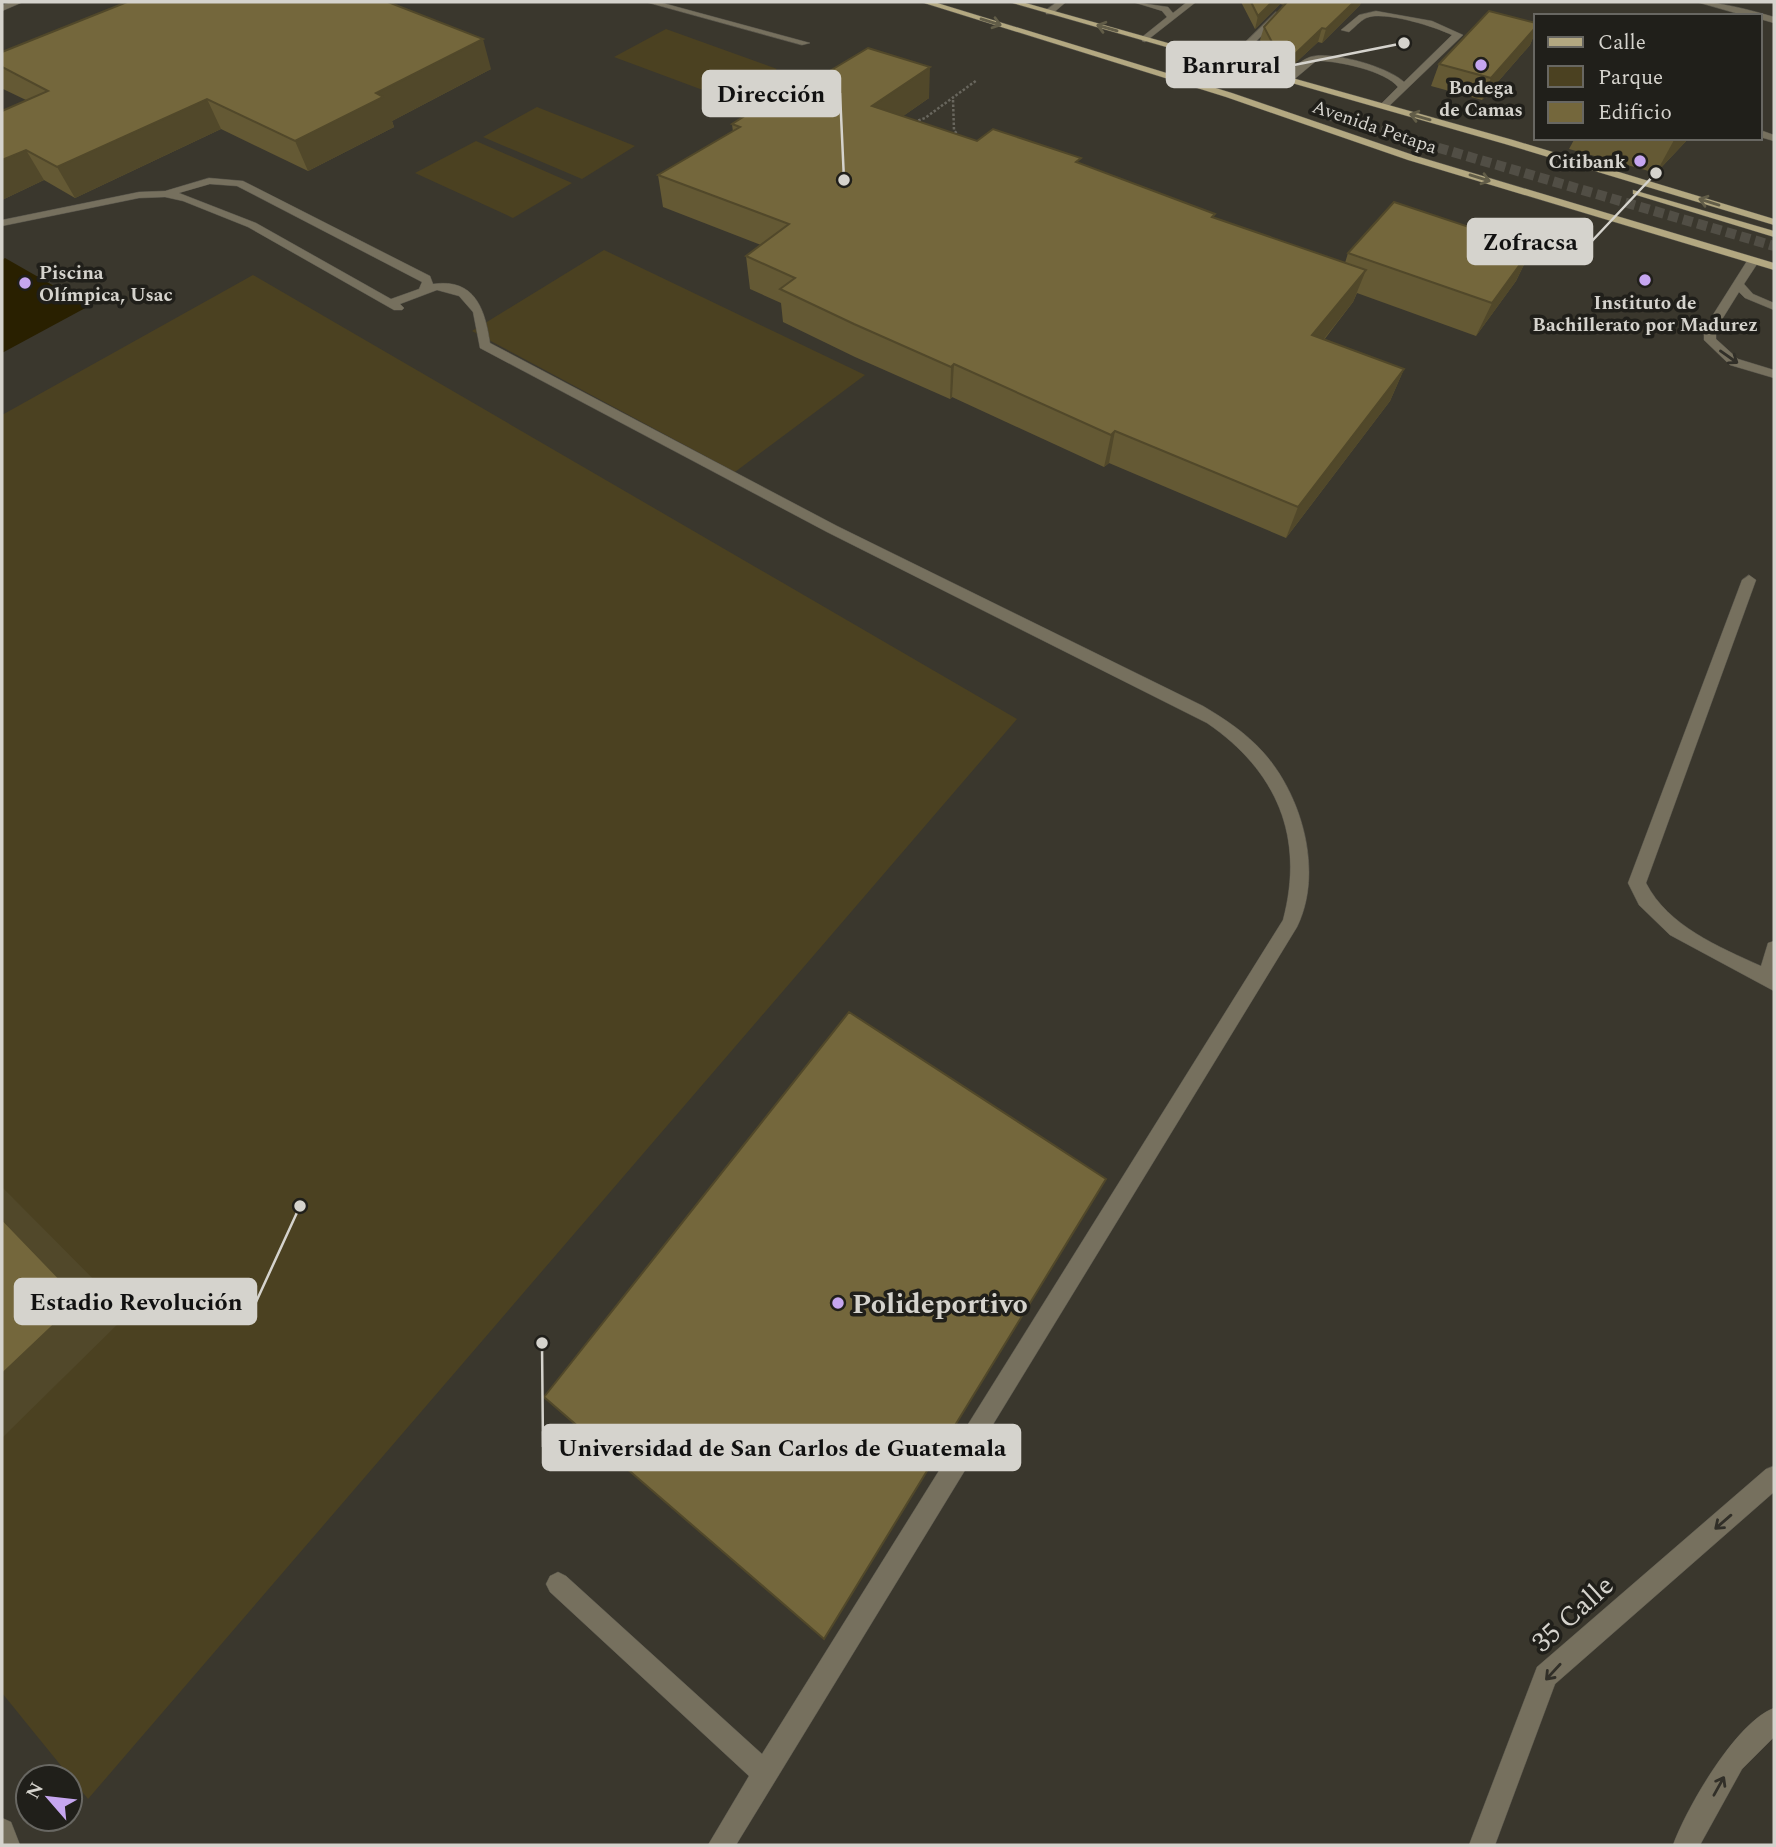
<svg xmlns="http://www.w3.org/2000/svg" width="1776" height="1847" viewBox="0 0 1776 1847" font-family="Spectral,serif">
	<style>
		.green { fill: #4b4121 }
		.water { fill: #292000 }
		.lines { fill: none; stroke-linecap: round; stroke-linejoin: round }
		.major-tunnel { stroke: #514e45; stroke-width: 10; stroke-dasharray: 10 5; stroke-linecap: butt }
		.minor-casing { stroke: #56534a; stroke-width: 1 }
		.major-casing { stroke: #56534a; stroke-width: 1 }
		.path { stroke: #69675e; stroke-width: 2.5; stroke-dasharray: 2.5 2; stroke-linecap: butt }
		.minor { fill: #76705e; fill-rule: evenodd }
		.major { fill: #b3a881; fill-rule: evenodd }
		.wall { fill: #645934 }
		.shaded-wall { fill: #51482a }
		.building { fill: #74673c; stroke: #51482a; stroke-width: 2 }
		.oneway { stroke: #625d48 }
		.oneway2 { stroke: #312f28 }
		.poi-dot { fill: #c6a6f0; stroke: #201f1a; stroke-width: 2.5 }
		.labels { text-anchor: middle; stroke-width: 7; stroke-linejoin: round; paint-order: stroke }
		.far-poi-label { font-size: 19px; font-weight: bold; fill: #d5d3cd; stroke: #201f1a }
		.far-street-label { font-size: 19px; fill: #d5d3cd; stroke: #201f1a }
		.near-poi-label { font-size: 28px; font-weight: bold; fill: #d5d3cd; stroke: #201f1a; text-anchor: start }
		.near-street-label { font-size: 28px; fill: #d5d3cd; stroke: #201f1a }
		.leader { fill: none; stroke: #d5d3cd; stroke-width: 2.5 }
		.callout-dot { fill: #d5d3cd; stroke: #201f1a; stroke-width: 2.5 }
		.callout { fill: #d5d3cd; stroke: #d5d3cd; stroke-width: 2.5 }
		.callout-label { font-size: 24px; text-anchor: middle; font-weight: bold; fill: #111 }
	</style>
	<rect width="100%" height="100%" fill="#3a372d"/>
	<g class="green">
		<polygon points="666,29 777,69 727,99 614,57"/>
		<polygon points="537,107 635,146 582,179 483,137"/>
		<polygon points="476,141 572,183 513,218 415,173"/>
		<polygon points="604,250 865,375 735,472 472,331"/>
		<polygon points="253,275 1017,719 88,1799 2,1693 2,415"/>
	</g>
	<polygon class="water" points="5,258 89,306 2,353 2,260"/>
	<g class="lines">
		<polyline class="major-tunnel" points="1323,114 1774,246"/>
		<g class="minor-casing">
			<g id="minor">
				<polygon points="11,2 23,2 2,11 2,5"/>
				<polygon points="646,2 659,2 810,43 802,45"/>
				<polygon points="1057,2 1066,2 1052,14 1046,14 1046,10"/>
				<polygon points="1133,2 1168,7 1173,13 1187,2 1196,2 1145,42 1142,41 1142,37 1167,17 1162,11"/>
				<path d="M1697 2C1722 2 1750 10 1774 17V23L1760 19V16H1746Z"/>
				<path d="M1376 11 1432 21 1463 35 1386 109 1378 107 1398 87C1386 71 1336 60 1316 61L1291 82H1285V78C1292 70 1299 61 1310 57 1330 50 1389 67 1404 82L1452 35C1436 27 1383 10 1366 18 1360 21 1355 27 1349 32L1341 30 1359 15Z"/>
				<polygon points="1276,12 1284,14 1232,65 1226,65 1226,61"/>
				<polygon points="1760,130 1774,135 1774,141 1760,137"/>
				<path d="M209 178 243 181 430 276 433 284C475 278 485 309 490 343L837 526 1203 706C1225 719 1246 733 1263 752 1302 795 1324 872 1297 927L736 1845H708L749 1776 550 1592 546 1584 550 1576 558 1572 566 1576 762 1754 1283 920C1305 837 1277 771 1207 723L827 532 480 348 473 312 459 296 437 290 400 304 404 308 402 310H394L248 227 183 201 165 197 139 198 2 226V220L139 192 165 191ZM210 184 237 186 422 282 419 289 391 299 256 223 179 193Z"/>
				<polygon points="1753,258 1759,261 1744,284 1753,294 1774,303 1774,310 1745,298 1739,292 1716,329 1716,339 1738,359 1774,370 1774,378 1730,365 1704,340 1704,329 1747,261"/>
				<path d="M1749 575 1756 580 1646 883C1668 926 1719 947 1761 966L1768 943 1774 941V991L1670 935 1639 905 1628 883 1742 580Z"/>
				<polygon points="1774,1466 1774,1492 1555,1684 1495,1845 1469,1845 1537,1667 1766,1469"/>
				<path d="M1774 1708V1737L1742 1769 1700 1845H1673C1687 1807 1736 1722 1774 1708Z"/>
				<polygon points="2,1818 11,1822 20,1845 2,1845"/>
			</g>
		</g>
		<g class="major-casing">
			<g id="major">
				<polygon points="921,2 934,2 1232,93 1416,156 1774,263 1774,270 1408,160 1226,97"/>
				<polygon points="1009,2 1022,2 1513,140 1774,219 1774,225 1505,144"/>
				<polygon points="1633,190 1774,231 1774,237 1633,194"/>
			</g>
		</g>
		<g class="path">
			<polyline points="953,100 954,130 960,138"/>
			<polyline points="914,122 925,118 977,80"/>
		</g>
		<use href="#minor" class="minor"/>
		<use href="#major" class="major"/>
	</g>
	<g class="wall">
		<polygon points="1241,2 1361,2 1360,5 1322,43 1318,42 1291,67 1270,60 1260,40 1264,27 1284,5 1280,4 1255,29"/>
		<polygon points="1536,23 1536,30 1530,45 1482,100 1431,86 1439,64"/>
		<polygon points="2,52 491,69 392,121 394,127 308,171 221,129 75,198 44,180 2,200 2,111 26,100 3,89 2,87"/>
		<polygon points="808,84 929,98 903,116 977,141 1080,164 1214,218 1345,263 1348,253 1532,248 1516,281 1476,336 1357,293 1353,302 1324,340 1404,369 1390,401 1286,538 1109,463 1104,467 952,397 950,399 855,357 783,322 781,303 750,289 746,256 761,245 663,207 658,175 733,132 732,124"/>
		<polygon points="1575,138 1689,138 1656,173 1569,149"/>
	</g>
	<g class="shaded-wall">
		<polygon points="1272,2 1281,2 1280,4 1255,29 1258,16"/>
		<polygon points="1354,2 1361,2 1360,5 1322,43 1326,29"/>
		<polygon points="1536,27 1536,30 1530,45 1482,100 1491,78"/>
		<polygon points="1322,28 1318,42 1291,67 1295,54"/>
		<polygon points="483,39 491,69 392,121 394,127 308,171 295,141 376,93"/>
		<polygon points="930,67 929,98 872,138 872,106"/>
		<polygon points="207,99 221,129 75,198 57,167"/>
		<polygon points="1676,138 1689,138 1656,173 1674,140"/>
		<polygon points="26,150 44,180 2,200 2,160"/>
		<polygon points="1532,248 1516,281 1476,336 1492,303"/>
		<polygon points="1366,270 1353,302 1301,368 1312,335"/>
		<polygon points="954,364 952,397 950,399 951,367"/>
		<polygon points="1404,369 1390,401 1286,538 1298,507"/>
		<polygon points="1115,431 1109,463 1104,467 1111,435"/>
		<polygon points="2,1187 128,1314 2,1438"/>
	</g>
	<g class="building">
		<polygon points="127,2 388,2 483,39 376,93 383,97 295,141 207,99 57,167 26,150 2,160 2,111 48,91 2,67 2,52"/>
		<polygon points="1251,2 1272,2 1258,16"/>
		<polygon points="1287,2 1354,2 1326,29 1322,28 1295,54 1274,46 1264,27"/>
		<polygon points="1489,11 1536,23 1536,27 1491,78 1439,64"/>
		<polygon points="868,48 930,67 872,106 977,141 993,129 1081,158 1076,162 1215,214 1212,217 1366,270 1312,335 1404,369 1298,507 1115,431 1111,435 954,364 951,367 854,324 780,289 795,278 746,256 789,224 658,175 740,127 732,124 800,81 808,84"/>
		<polygon points="1394,202 1532,248 1492,303 1348,253"/>
		<polygon points="849,1012 1106,1179 824,1639 544,1397"/>
		<polygon points="2,1219 80,1300 2,1374"/>
	</g>
	<defs><path id="oneway-shaft" d="M-6 0H5M1.5-3L5.5 0L1.5 3" fill="none" stroke-width="1.6" stroke-linecap="round" stroke-linejoin="round" transform="scale(1.75)"/></defs>
	<g class="oneway">
		<use href="#oneway-shaft" transform="translate(991 22) rotate(17)"/>
		<use href="#oneway-shaft" transform="translate(1107 28) rotate(-164)"/>
		<use href="#oneway-shaft" transform="translate(1420 117) rotate(-164)"/>
		<use href="#oneway-shaft" transform="translate(1480 178) rotate(17)"/>
		<use href="#oneway-shaft" transform="translate(1709 202) rotate(-163)"/>
	</g>
	<g class="oneway2">
		<use href="#oneway-shaft" transform="translate(1729 357) rotate(35)"/>
		<use href="#oneway-shaft" transform="translate(1723 1522) rotate(139)"/>
		<use href="#oneway-shaft" transform="translate(1553 1672) rotate(133)"/>
		<use href="#oneway-shaft" transform="translate(1719 1786) rotate(-61)"/>
	</g>
	<g class="poi-dot">
		<circle cx="1481" cy="65" r="7"/>
		<circle cx="1640" cy="161" r="7"/>
		<circle cx="1645" cy="280" r="7"/>
		<circle cx="25" cy="283" r="7"/>
		<circle cx="838" cy="1303" r="7"/>
	</g>
	<g class="labels">
		<g class="far-poi-label">
			<text x="1481" y="94">Bodega<tspan x="1481" dy="22">de Camas</tspan></text>
			<text x="1626" y="168" text-anchor="end">Citibank</text>
			<text x="39" y="279" text-anchor="start">Piscina<tspan x="39" dy="22">Olímpica, Usac</tspan></text>
			<text x="1645" y="309">Instituto de<tspan x="1645" dy="22">Bachillerato por Madurez</tspan></text>
		</g>
		<g class="far-street-label">
			<text transform="translate(1375 126) rotate(19)" y="7">Avenida Petapa</text>
		</g>
		<g class="near-poi-label">
			<text x="852" y="1313">Polideportivo</text>
		</g>
		<g class="near-street-label">
			<text transform="translate(1572 1613) rotate(-42)" y="10">35 Calle</text>
		</g>
	</g>
	<path class="leader" d="M1404 43L1294 65M844 180L840 93M1656 173L1592 241M300 1206L256 1302M542 1343L543 1447"/>
	<g class="callout-dot">
		<circle cx="1404" cy="43" r="7"/>
		<circle cx="844" cy="180" r="7"/>
		<circle cx="1656" cy="173" r="7"/>
		<circle cx="300" cy="1206" r="7"/>
		<circle cx="542" cy="1343" r="7"/>
	</g>
	<g class="callout">
		<rect x="1167" y="42" width="127" height="45" rx="7"/>
		<rect x="703" y="71" width="137" height="45" rx="7"/>
		<rect x="1468" y="219" width="124" height="45" rx="7"/>
		<rect x="15" y="1279" width="241" height="45" rx="7"/>
		<rect x="543" y="1425" width="477" height="45" rx="7"/>
	</g>
	<g class="callout-label">
		<text x="1231" y="73">Banrural</text>
		<text x="771" y="102">Dirección</text>
		<text x="1530" y="250">Zofracsa</text>
		<text x="136" y="1310">Estadio Revolución</text>
		<text x="782" y="1456">Universidad de San Carlos de Guatemala</text>
	</g>
	<rect width="1776" height="1847" fill="none" stroke="#d5d3cd" stroke-width="7"/>
	<rect x="1534" y="14" width="228" height="126" fill="#201f1a" stroke="#686762" stroke-width="2"/>
	<rect x="1548" y="37" width="35" height="10" fill="#b3a881" stroke="#686762" stroke-width="2"/>
	<text x="1598" y="49" font-size="21" fill="#d5d3cd">Calle</text>
	<rect x="1548" y="66" width="35" height="21" fill="#4b4121" stroke="#686762" stroke-width="2"/>
	<text x="1598" y="84" font-size="21" fill="#d5d3cd">Parque</text>
	<rect x="1548" y="102" width="35" height="21" fill="#74673c" stroke="#686762" stroke-width="2"/>
	<text x="1598" y="119" font-size="21" fill="#d5d3cd">Edificio</text>
	<g transform="translate(49 1798) rotate(298)"><circle r="33" fill="#201f1a" stroke="#686762" stroke-width="2"/>
	<path d="M0-5L12 26L0 18L-12 26Z" fill="#c6a6f0"/>
	<text y="-10" font-size="19" font-weight="bold" text-anchor="middle" fill="#d5d3cd">N</text>
	</g>
</svg>
